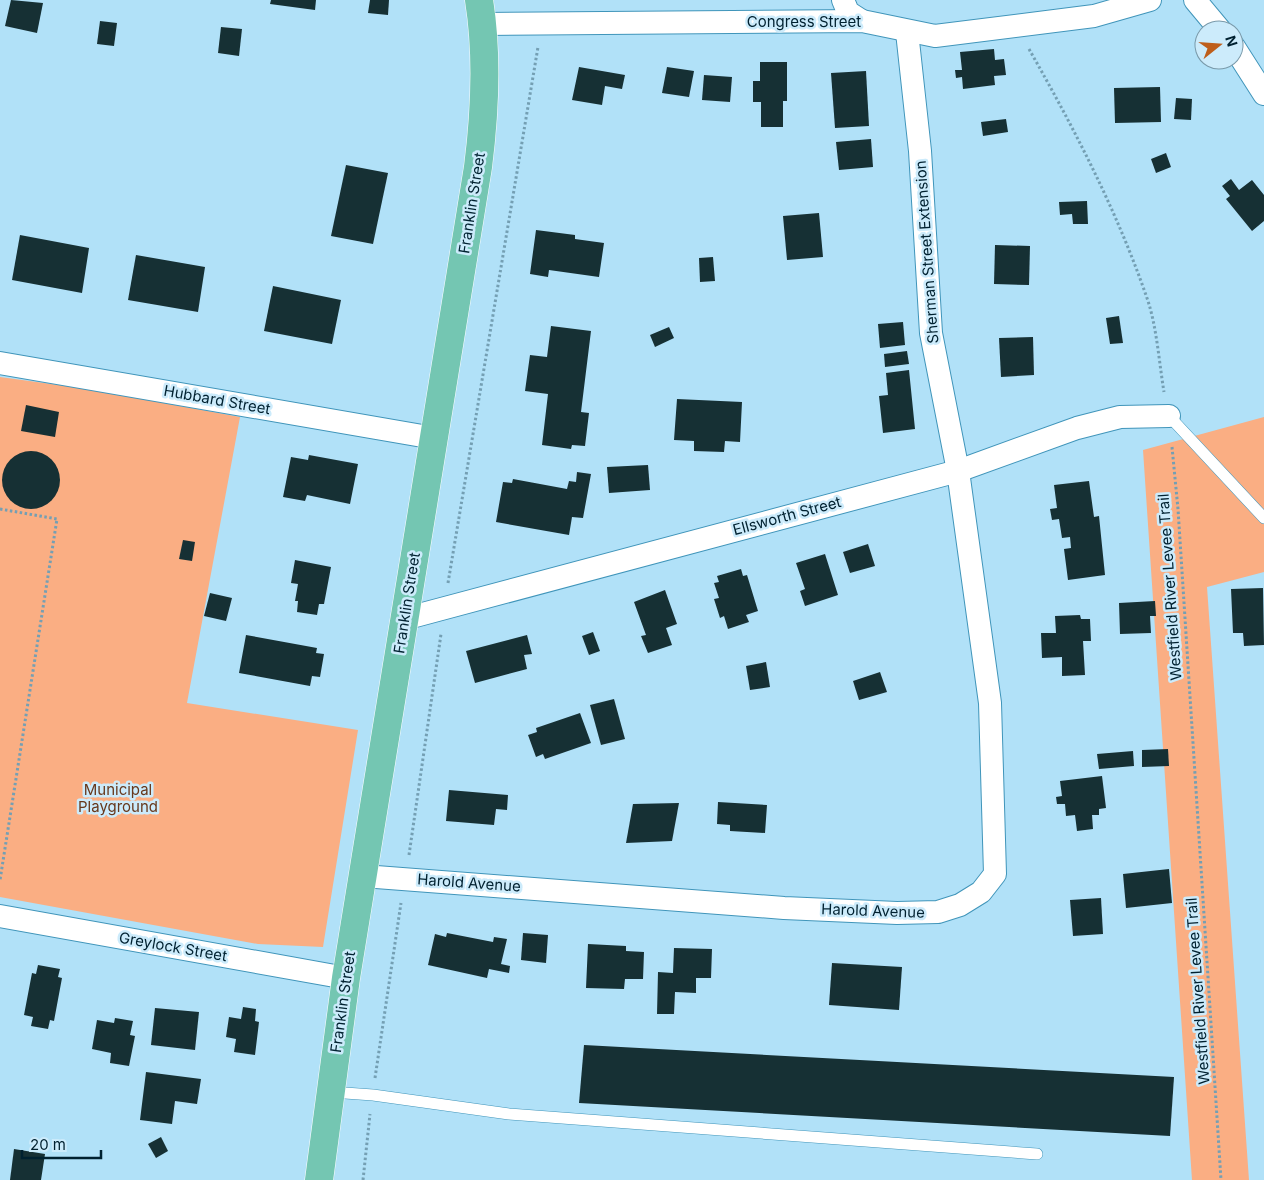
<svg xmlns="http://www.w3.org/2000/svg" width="1264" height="1180" viewBox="0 0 1264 1180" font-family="Inter,sans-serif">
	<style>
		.green { fill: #faae83 }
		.building { fill: #163034 }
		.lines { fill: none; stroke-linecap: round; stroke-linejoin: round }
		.service-casing { stroke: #4095ba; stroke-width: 12 }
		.minor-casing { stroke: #4095ba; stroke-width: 24 }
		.primary-casing { stroke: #fff; stroke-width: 29 }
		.path { stroke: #749fb3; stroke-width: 3; stroke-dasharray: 2.5 2.5; stroke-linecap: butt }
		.service { stroke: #fff; stroke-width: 11 }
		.minor { stroke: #fff; stroke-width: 22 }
		.primary { stroke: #74c6b2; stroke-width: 28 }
		.labels { text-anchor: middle; stroke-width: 5; stroke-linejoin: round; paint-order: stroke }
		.street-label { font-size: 15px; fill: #002130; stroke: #ccebfb }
		.park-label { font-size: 15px; fill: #67381c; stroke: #ccebfb }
	</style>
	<rect width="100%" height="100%" fill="#b1e1f8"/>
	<g class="green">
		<polygon points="0,377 88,389 240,417 187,703 358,730 323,947 258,944 0,897"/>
		<polygon points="1264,417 1264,572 1207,587 1249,1180 1192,1180 1143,450"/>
	</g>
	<g class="building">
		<polygon points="11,0 43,3 37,33 5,26"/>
		<polygon points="271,0 316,0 315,10 270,4"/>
		<polygon points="370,0 389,0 388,15 368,13"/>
		<polygon points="100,21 117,23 114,46 97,44"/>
		<polygon points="221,27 242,29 239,56 218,53"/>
		<polygon points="994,49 995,60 1004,59 1006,75 994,76 995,85 963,89 962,77 956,78 955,70 962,70 960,52"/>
		<polygon points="760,62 787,62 787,101 783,101 783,127 761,127 761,102 753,102 753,81 760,81"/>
		<polygon points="579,67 625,75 622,89 605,86 602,105 572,100"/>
		<polygon points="667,67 694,71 689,97 662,93"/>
		<polygon points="866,71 869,126 835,128 831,73"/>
		<polygon points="704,75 732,77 730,102 702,100"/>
		<polygon points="1160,87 1161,122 1115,123 1114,88"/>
		<polygon points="1176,98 1192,99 1191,120 1174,119"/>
		<polygon points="1006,119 1008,132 983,136 981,122"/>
		<polygon points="871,139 873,167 839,170 836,142"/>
		<polygon points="1166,153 1171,167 1156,173 1151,159"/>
		<polygon points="346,165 388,173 373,244 331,236"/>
		<polygon points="1231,179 1239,190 1252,180 1264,195 1264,221 1252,231 1226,199 1230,196 1222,186"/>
		<polygon points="1087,201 1088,224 1073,224 1072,214 1060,215 1059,202"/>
		<polygon points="819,213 823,257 787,260 783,216"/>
		<polygon points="536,230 575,235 575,239 604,243 599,277 549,270 548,277 530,274"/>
		<polygon points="20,235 89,248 82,293 12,280"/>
		<polygon points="995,245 1030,246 1029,285 994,284"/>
		<polygon points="136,255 205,267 198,312 128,300"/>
		<polygon points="713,257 715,281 700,282 699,258"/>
		<polygon points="273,286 341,300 332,344 264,331"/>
		<polygon points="1119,316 1123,343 1110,344 1106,318"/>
		<polygon points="903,322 905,345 880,348 878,324"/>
		<polygon points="551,326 591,331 581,412 589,413 585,446 572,445 571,449 542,445 548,394 525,391 530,355 547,357"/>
		<polygon points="669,327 674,338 655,347 650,335"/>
		<polygon points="1033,337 1034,375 1001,377 999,338"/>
		<polygon points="907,351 909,364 885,367 884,354"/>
		<polygon points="909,370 915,429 883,433 879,396 888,395 886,373"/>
		<polygon points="677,399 742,402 740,442 725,441 724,452 694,451 694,441 674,440"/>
		<polygon points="26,405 59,412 55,437 21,431"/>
		<circle cx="31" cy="480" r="29"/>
		<polygon points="309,455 358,464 350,504 307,495 305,501 283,497 291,457 308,460"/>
		<polygon points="648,465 650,490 609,493 607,467"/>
		<polygon points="577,472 591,474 583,518 572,517 569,535 496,522 503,482 512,483 513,479 567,489 569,481 576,482"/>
		<polygon points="1089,481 1094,517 1099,516 1105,575 1068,580 1064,549 1071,548 1070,537 1062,538 1059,519 1052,520 1050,509 1057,508 1054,485"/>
		<polygon points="183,540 195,542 192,561 179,559"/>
		<polygon points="868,544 875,566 850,573 843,552"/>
		<polygon points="825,554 838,595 805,606 800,591 805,589 796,563"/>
		<polygon points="295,560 331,567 324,604 319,604 317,615 297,612 298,601 295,601 298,584 291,583"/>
		<polygon points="741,569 743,576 747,575 758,611 746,615 749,622 728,629 724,616 720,618 714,599 719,598 714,583 719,582 717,576"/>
		<polygon points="1263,588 1264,645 1244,646 1243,633 1233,633 1231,589"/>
		<polygon points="665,590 677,624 666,628 672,645 648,653 641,636 646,635 634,602"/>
		<polygon points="210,593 232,598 226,621 204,616"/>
		<polygon points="1155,601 1156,616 1150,616 1151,633 1120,634 1119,603"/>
		<polygon points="1080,615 1081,619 1090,619 1091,641 1083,641 1085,675 1062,676 1062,657 1042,658 1041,633 1056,633 1055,616"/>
		<polygon points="593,632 600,651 589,655 582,636"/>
		<polygon points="246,635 317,648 316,653 324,654 320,677 312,676 310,686 239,673"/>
		<polygon points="527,635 532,654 524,655 527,669 475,683 466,651"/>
		<polygon points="766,662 770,687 750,690 746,666"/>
		<polygon points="880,672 887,692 859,700 853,681"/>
		<polygon points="614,699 625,739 601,745 590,705"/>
		<polygon points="580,713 591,743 545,759 543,754 536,757 528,735 537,732 536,728"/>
		<polygon points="1168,749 1169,766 1142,767 1142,750"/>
		<polygon points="1133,751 1134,766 1099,769 1097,754"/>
		<polygon points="1102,776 1106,808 1099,809 1099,815 1092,815 1093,829 1077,831 1075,815 1066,816 1065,804 1057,804 1056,797 1062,796 1060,781"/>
		<polygon points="449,790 508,795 507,810 496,809 494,825 446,821"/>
		<polygon points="718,802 767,805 765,833 730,831 730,825 717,824"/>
		<polygon points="679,803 672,841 626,843 633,804"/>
		<polygon points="1169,869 1172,903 1126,908 1123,874"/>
		<polygon points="1101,898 1103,934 1073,936 1070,900"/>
		<polygon points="447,933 493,942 494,937 507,939 501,964 510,966 509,973 489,969 487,978 428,965 435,934 446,937"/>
		<polygon points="523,933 548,935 546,963 521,960"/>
		<polygon points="588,944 626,946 626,951 644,952 643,979 625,979 624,989 586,988"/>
		<polygon points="674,948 712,949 711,978 696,978 696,993 675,992 674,1014 657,1014 658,972 673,973"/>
		<polygon points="832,963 902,967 899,1010 829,1005"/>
		<polygon points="38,965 60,969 58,977 62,978 54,1021 50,1020 48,1029 31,1026 33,1017 24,1015 32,973 36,974"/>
		<polygon points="243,1007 256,1009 255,1021 259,1022 255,1055 234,1052 236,1039 226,1037 229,1017 241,1019"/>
		<polygon points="155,1008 199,1012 195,1050 151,1045"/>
		<polygon points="115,1018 133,1021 130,1035 135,1036 129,1066 110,1063 111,1053 92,1049 97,1020 114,1023"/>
		<polygon points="584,1045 1174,1077 1170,1136 579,1103"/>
		<polygon points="146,1072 201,1079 197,1104 175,1101 172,1124 140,1120"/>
		<polygon points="161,1137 168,1151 156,1158 148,1144"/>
		<polygon points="14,1149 45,1154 41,1180 10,1180"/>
	</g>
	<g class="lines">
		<g class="service-casing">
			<g id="service">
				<polyline points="1169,416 1264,518"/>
				<polyline points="331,1092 373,1095 509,1114 1037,1154"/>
			</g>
		</g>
		<g class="minor-casing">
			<g id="minor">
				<polyline points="843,0 848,12 862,21"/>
				<polyline points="1195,0 1220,30"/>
				<polyline points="483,24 862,21 935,36 1094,16 1150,0"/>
				<polyline points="1234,47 1264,94"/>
				<polyline points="0,363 434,438"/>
				<polyline points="404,619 958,471 1077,428 1120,417 1169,416"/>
				<polyline points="363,876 784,908 897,913 938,912 960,905 981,892 995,874 990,703 958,471 931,333 920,151 907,32"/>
				<polyline points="0,916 346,978"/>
			</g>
		</g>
		<g class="primary-casing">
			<path id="primary" d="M319 1180 346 978 478 167C485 112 488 56 479 0"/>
		</g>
		<g class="path">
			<path d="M1029 49C1075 130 1118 213 1148 301 1157 329 1159 362 1164 392"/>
			<polyline points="1172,447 1178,509 1221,1180"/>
			<polyline points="0,509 57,519 0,880"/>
			<polyline points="448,583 538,47"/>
			<polyline points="409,855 441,634"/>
			<polyline points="375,1078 401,903"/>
			<polyline points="363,1180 370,1114"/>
		</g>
		<use href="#service" class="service"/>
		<use href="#minor" class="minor"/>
		<use href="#primary" class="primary"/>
	</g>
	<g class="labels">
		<g class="street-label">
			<text x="804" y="27">Congress Street</text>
			<text transform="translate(472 203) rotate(-81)" y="5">Franklin Street</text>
			<text transform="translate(927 252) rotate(-94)" y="5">Sherman Street Extension</text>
			<text transform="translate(217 400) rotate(10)" y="5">Hubbard Street</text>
			<text transform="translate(787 516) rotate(-15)" y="5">Ellsworth Street</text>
			<text transform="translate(1170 587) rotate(-94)" y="5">Westfield River Levee Trail</text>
			<text transform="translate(407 603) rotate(-81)" y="5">Franklin Street</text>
			<text transform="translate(469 883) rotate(4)" y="5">Harold Avenue</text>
			<text transform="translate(873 911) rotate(2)" y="5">Harold Avenue</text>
			<text transform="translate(173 947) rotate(10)" y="5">Greylock Street</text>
			<text transform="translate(1198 991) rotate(-94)" y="5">Westfield River Levee Trail</text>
			<text transform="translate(343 1002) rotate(-82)" y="5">Franklin Street</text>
		</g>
		<g class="park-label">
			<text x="118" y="795">Municipal<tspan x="118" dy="17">Playground</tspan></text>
		</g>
	</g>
	<g transform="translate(1219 45) rotate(73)"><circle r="24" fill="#ccebfb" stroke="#7a9aaa"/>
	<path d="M0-4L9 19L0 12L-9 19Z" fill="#be5e1b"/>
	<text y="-8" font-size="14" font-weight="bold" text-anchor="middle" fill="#002130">N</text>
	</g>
	<path d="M22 1150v8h79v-8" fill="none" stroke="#002130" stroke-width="2.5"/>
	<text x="30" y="1150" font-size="15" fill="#002130" stroke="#ccebfb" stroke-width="4" paint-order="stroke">20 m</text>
</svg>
